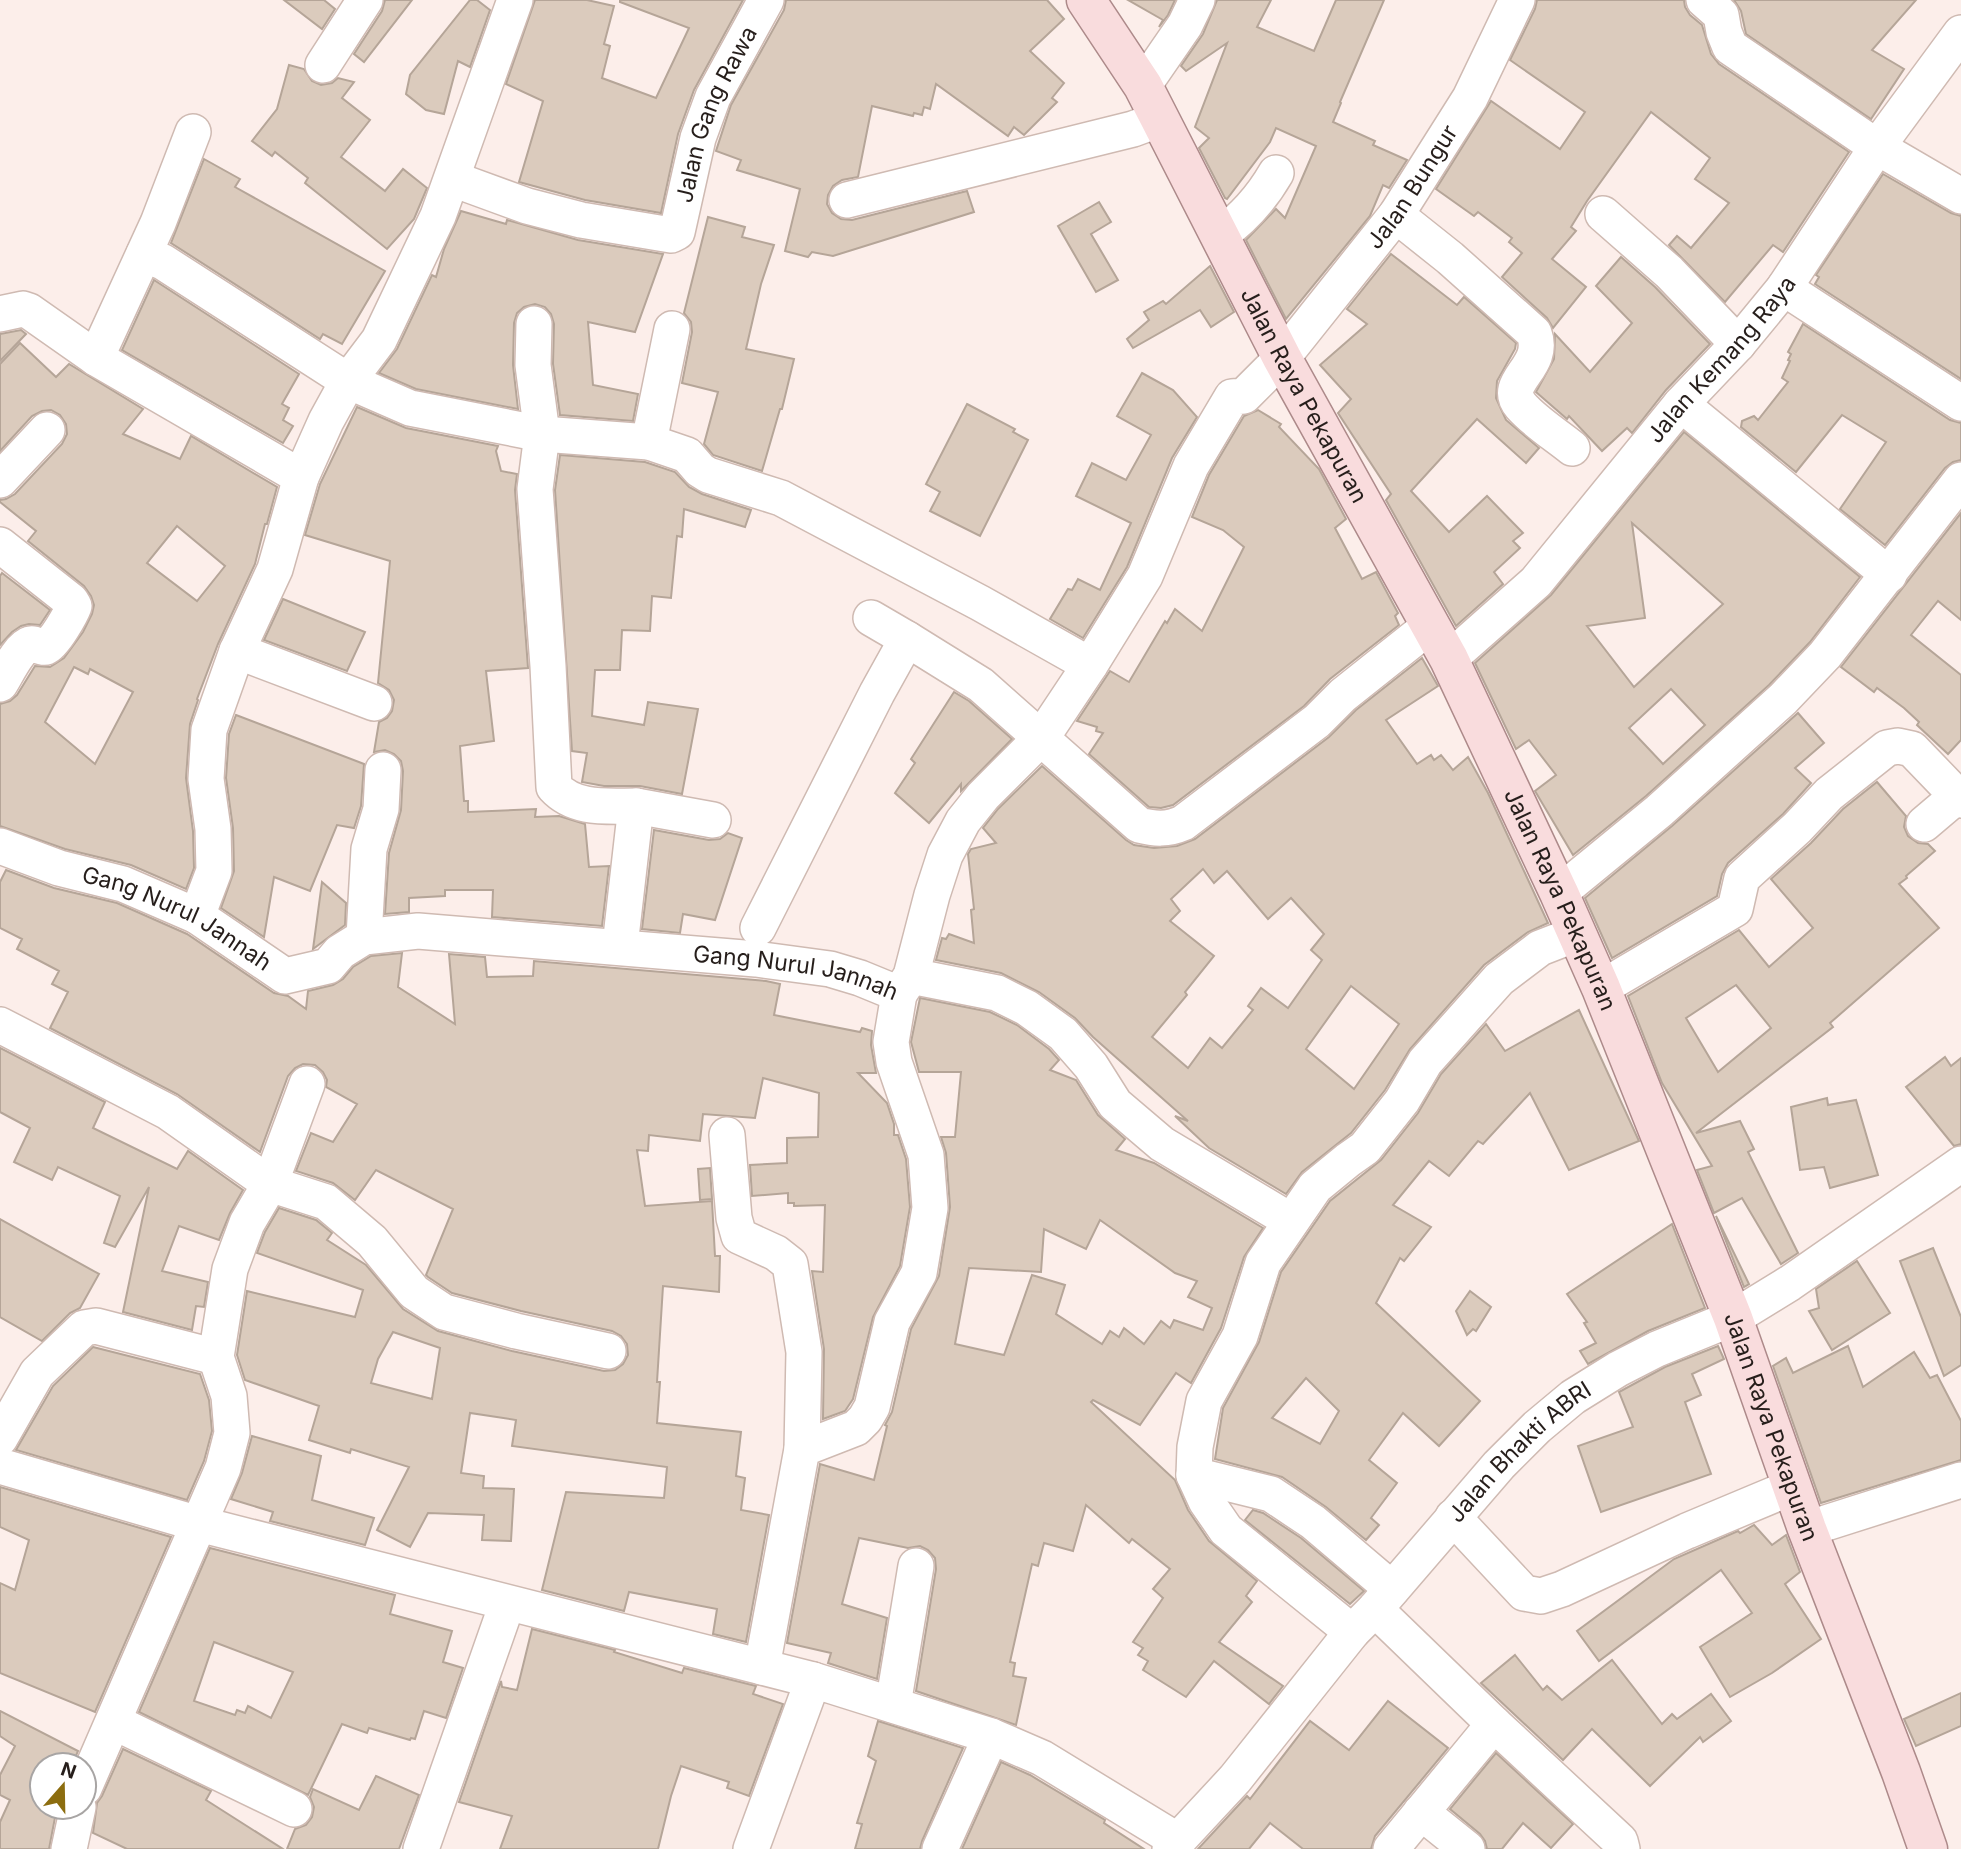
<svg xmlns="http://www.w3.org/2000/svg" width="1961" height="1849" viewBox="0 0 1961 1849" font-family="Inter,sans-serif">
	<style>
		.building { fill: #dbcbbd; stroke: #b5a598; stroke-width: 2; fill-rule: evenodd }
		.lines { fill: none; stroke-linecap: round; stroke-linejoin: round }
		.minor-casing { stroke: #cfbab2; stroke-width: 38 }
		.major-casing { stroke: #ad8a8a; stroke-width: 41 }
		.minor { stroke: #fff; stroke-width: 35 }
		.major { stroke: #f9dcdd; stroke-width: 38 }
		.labels { text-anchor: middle; stroke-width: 7; stroke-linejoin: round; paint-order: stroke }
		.street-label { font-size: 23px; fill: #261e1b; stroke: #fff }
	</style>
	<rect width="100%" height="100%" fill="#fceeea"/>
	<g class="building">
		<polygon points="284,0 324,0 335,9 322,29"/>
		<polygon points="385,0 412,0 364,62 354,54 382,11"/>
		<polygon points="470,0 477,0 490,10 470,67 458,61 444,114 426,110 406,94 410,75"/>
		<polygon points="535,0 587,0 614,6 604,44 610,46 602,78 656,98 689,28 620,2 620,0 743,0 694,90 678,134 661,213 585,200 519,182 543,101 506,84"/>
		<polygon points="786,0 1047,0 1064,19 1030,51 1064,83 1052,98 1057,102 1024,135 1014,127 1008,136 936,84 930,109 924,107 922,115 914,113 913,116 872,106 858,177 842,180 833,186 828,195 827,204 832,213 841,219 852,220 967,191 974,212 833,256 812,252 808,257 785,251 800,189 737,170 741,160 716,151 731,105 784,10"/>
		<polygon points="1128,0 1175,0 1168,15 1159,27 1163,20"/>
		<polygon points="1217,0 1271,0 1257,27 1314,51 1336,0 1384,0 1340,102 1341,103 1333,122 1375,141 1373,145 1407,160 1389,188 1383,185 1370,216 1286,319 1246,240 1276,209 1285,218 1316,146 1276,128 1270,142 1227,199 1225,198 1199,148 1209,138 1195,127 1227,43 1186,71 1181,66 1203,34"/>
		<polygon points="1537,0 1684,0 1685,7 1690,15 1702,25 1711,54 1719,64 1849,152 1783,252 1773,245 1725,302 1669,245 1677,236 1691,248 1729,203 1695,179 1710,158 1651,112 1587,201 1571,227 1576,231 1552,259 1586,287 1553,328 1547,318 1502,277 1522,253 1509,242 1512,238 1478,212 1474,216 1436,189 1491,101 1560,149 1585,112 1510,60 1535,9"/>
		<polygon points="1734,0 1916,0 1872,50 1904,69 1871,119 1746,34 1741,11"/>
		<polygon points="289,65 304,69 312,81 321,85 332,83 338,78 354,82 342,98 370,120 341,157 385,191 403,169 427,188 414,219 387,249 305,183 308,178 275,152 272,156 252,141 277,109"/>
		<polygon points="204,159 240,179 235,187 385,271 342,344 323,334 320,339 171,243"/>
		<polygon points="1883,174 1951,213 1961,216 1961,379 1815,284 1819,277 1816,275"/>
		<polygon points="1099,202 1111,222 1091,234 1118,280 1096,292 1058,226"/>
		<polygon points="461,211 506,224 507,220 578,240 663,254 635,332 588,322 593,385 638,394 633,421 560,415 553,364 554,324 551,314 545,307 535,304 524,307 517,313 514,323 513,365 518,409 416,389 379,373 397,349 432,275 436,277 444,249"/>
		<polygon points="708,217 745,227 742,237 774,245 761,284 746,349 794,359 782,409 780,409 762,471 713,455 704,444 718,392 682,383 692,332 691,322 684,313"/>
		<polygon points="1391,254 1457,305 1464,297 1516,343 1515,349 1497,381 1496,398 1506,420 1539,448 1526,463 1477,419 1411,491 1449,532 1487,496 1523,533 1513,541 1520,548 1494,572 1503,584 1456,626 1386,500 1391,494 1338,413 1351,399 1320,365 1367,324 1347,309"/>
		<polygon points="1621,257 1655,287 1710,344 1666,390 1632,433 1627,428 1602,451 1569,416 1567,419 1536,392 1554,359 1555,334 1590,372 1632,323 1596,286"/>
		<polygon points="1210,266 1234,312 1211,327 1200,310 1133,348 1127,339 1149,320 1144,312 1163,301 1166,304"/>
		<polygon points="154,280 299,374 282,404 289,408 283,420 293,426 283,443 122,350"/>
		<polygon points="1803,324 1950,420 1961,423 1961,460 1953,462 1945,468 1885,545 1840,509 1886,442 1842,415 1796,472 1741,427 1742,421 1754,416 1758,420 1788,382 1782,378 1790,361 1788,360 1791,354 1788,352"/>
		<polygon points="21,330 26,334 0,361 0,334"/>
		<path d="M20 343 56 377 69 364 143 409 123 434 180 459 191 436 277 487 267 524H265L255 564 218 644 197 699 198 700 190 724 186 778 193 831 194 868 186 889 131 865 65 849 0 826V704L10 701 17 695 35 666 50 667 64 658 83 632 92 614 94 605 91 596 84 586 28 541 36 531 0 502V500L6 499 15 494 62 444 67 434 66 424 60 415 51 410 42 411 32 416 0 451V364ZM177 526 225 566 197 601 147 563ZM74 667 88 674 90 669 133 692 95 764 45 722Z"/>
		<polygon points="1142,373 1173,390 1197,417 1172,458 1127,567 1083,638 1050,619 1068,589 1072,590 1078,579 1100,590 1131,523 1076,496 1092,463 1126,480 1151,435 1117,416"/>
		<polygon points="967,404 1015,429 1013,432 1028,440 980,536 930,511 940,492 926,484"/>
		<polygon points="357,407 406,428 498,446 496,451 501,471 517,474 515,490 528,668 486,671 494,741 460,746 464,801 468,801 468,812 536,809 535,817 559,816 585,824 589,867 609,866 602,926 492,917 493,890 445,890 445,896 409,898 409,912 385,914 389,853 401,810 403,771 401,761 394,754 385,750 374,752 379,722 387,718 392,711 394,700 389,690 378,683 390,561 305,535 320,484"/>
		<polygon points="1258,410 1281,424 1279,427 1319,469 1346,519 1335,528 1362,579 1376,572 1398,613 1395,616 1399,625 1330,679 1304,706 1173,805 1161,808 1149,807 1089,754 1103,733 1096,731 1097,727 1077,721 1110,671 1129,682 1165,621 1167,623 1175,609 1202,631 1244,547 1223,530 1192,517 1209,475 1244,416"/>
		<path d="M1684 432 1860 577 1810 642 1769 685 1646 796 1573 855 1535 791 1556 775 1529 740 1516 749 1475 663 1551 595ZM1632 523 1723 604 1634 687 1587 626 1645 618ZM1671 689 1705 725 1663 764 1629 728Z"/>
		<polygon points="560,455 645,462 675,472 689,487 702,494 751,510 745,527 684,509 682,537 677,536 671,598 652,596 650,631 622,630 620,670 595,670 592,716 644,725 648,702 698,709 682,794 640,786 604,786 582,782 587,753 572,751 555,490"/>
		<polygon points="1961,513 1961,620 1938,601 1911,635 1961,675 1961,740 1948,754 1917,725 1919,722 1904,708 1877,688 1874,692 1841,667"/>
		<polygon points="2,573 50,610 40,625 29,624 21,626 12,632 0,645 0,576"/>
		<polygon points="283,599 365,632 347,671 264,640"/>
		<path d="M1422 658 1438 686 1386 720 1417 764 1431 755 1434 760 1441 755 1453 770 1468 757 1488 793 1548 923 1528 932 1484 965 1410 1049 1385 1090 1351 1133 1302 1172 1286 1194 1209 1148 1175 1116 1188 1121 1093 1037 1075 1018 1039 992 1001 973 936 960 942 938 946 939 949 934 974 943 971 910 974 909 968 854 971 849 996 843 983 828 998 809 1042 766 1126 840 1134 845 1154 848 1177 846 1195 839 1329 737 1356 710ZM1203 869 1214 883 1227 871 1268 919 1291 898 1324 934 1311 950 1322 960 1288 1008 1261 988 1248 1006 1253 1010 1222 1048 1210 1038 1188 1068 1152 1037 1187 995 1185 992 1214 956 1170 921 1180 911 1171 899ZM1351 986 1399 1024 1354 1089 1306 1049Z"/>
		<polygon points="954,692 969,701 1012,739 961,791 961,784 929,823 895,793 915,763 911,759"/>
		<polygon points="1798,713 1824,743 1795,768 1811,783 1783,814 1728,863 1722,874 1717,896 1612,958 1585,898 1672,826"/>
		<polygon points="236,715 364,764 361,806 354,828 337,825 310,891 274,877 264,937 221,908 234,871 233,828 226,778 229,734"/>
		<path d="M1877 782 1906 816 1904 827 1908 836 1918 843 1928 844 1935 851 1906 876 1907 878 1899 884 1939 928 1830 1023 1833 1027 1696 1133 1740 1121 1754 1149 1748 1152 1798 1253 1781 1264 1742 1198 1714 1213 1697 1170 1712 1166 1662 1083 1628 996 1739 930 1769 967 1813 928 1771 879 1811 843 1843 809ZM1736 985 1771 1028 1718 1072 1686 1018Z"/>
		<polygon points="654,830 709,840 720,839 728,833 742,838 715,920 683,914 680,933 642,929"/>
		<path d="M6 870 54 888 117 903 187 934 274 993 288 996 306 1009 308 991 333 985 343 979 353 967 371 956 402 953 398 987 455 1024 449 954 485 957 487 977 533 976 534 961 766 981 780 984 774 1015 860 1032 862 1028 872 1031 871 1045 876 1073H858L887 1103 894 1124V1135H898L906 1159 910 1207 900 1266 873 1317 853 1399 845 1411 823 1419 824 1349 812 1271 823 1272 825 1205 794 1206V1203H788V1193L752 1196 750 1165 787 1163V1138L818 1137 819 1093 763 1078 755 1118 703 1114 700 1141 649 1135 648 1151 637 1150 645 1206 712 1201 715 1256H720L719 1292 663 1286 657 1382H660L657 1423 741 1432 736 1476 745 1478 741 1510 769 1515 746 1642 713 1634 717 1609 629 1592 624 1611 542 1590 566 1492 664 1498 667 1467 512 1446 516 1420 470 1413 461 1473 484 1476 483 1488 514 1489 511 1541 482 1540 484 1515 428 1513 410 1547 377 1530 409 1467 351 1449 350 1453 309 1440 319 1406 245 1380 237 1355 247 1291 355 1317 363 1290 257 1253 265 1232 279 1208 316 1220 332 1233 327 1240 366 1265 403 1309 438 1331 512 1351 604 1371 615 1370 623 1364 628 1355 627 1344 621 1336 612 1331 521 1311 452 1293 428 1277 426 1275 453 1209 376 1170 355 1200 333 1183 296 1171 311 1133 333 1142 357 1104 326 1087 327 1080 323 1072 315 1065 303 1064 295 1068 288 1076 260 1152 177 1094 50 1028 68 992 52 984 59 971 17 949 22 939 0 928V882ZM393 1332 440 1348 432 1399 371 1383 378 1359Z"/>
		<polygon points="322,882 346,903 345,925 313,949"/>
		<path d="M920 998 990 1012 1017 1025 1049 1049 1059 1060 1050 1070 1076 1080 1098 1115 1125 1139 1116 1150 1154 1163 1263 1228 1244 1257 1221 1328 1191 1383 1176 1373 1140 1425 1093 1400 1091 1402 1175 1480 1188 1510 1209 1541 1257 1581 1246 1596 1252 1602 1219 1642 1283 1686 1269 1704 1214 1661 1186 1697 1143 1670 1148 1661 1138 1655 1143 1648 1133 1642 1163 1598 1153 1589 1170 1569 1132 1539 1129 1543 1086 1505 1073 1551 1044 1543 1038 1566 1032 1564 1010 1662 1015 1663 1013 1676 1026 1678 1016 1725 916 1691 936 1569 935 1558 928 1550 920 1546 908 1548 859 1538 842 1604 887 1618 877 1679 828 1663 831 1653 787 1643 820 1464 874 1480 887 1426 885 1425 892 1412 911 1329 939 1276 950 1207 946 1153 941 1137H955L961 1072H919L911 1042ZM1100 1220 1175 1273 1197 1281 1188 1297 1212 1308 1203 1330 1174 1320 1170 1328 1161 1321 1144 1344 1124 1328 1119 1337 1110 1331 1102 1344 1056 1314 1065 1285 1032 1275 1004 1355 955 1344 969 1268 1041 1272 1044 1229 1086 1249Z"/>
		<path d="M1579 1010 1639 1141 1569 1170 1530 1093 1483 1144 1478 1141 1449 1176 1429 1161 1393 1205 1431 1227 1404 1261 1400 1258 1376 1303 1480 1401 1439 1446 1403 1413 1369 1460 1397 1483 1371 1518 1379 1525 1366 1540 1326 1507 1282 1477 1215 1459 1223 1408 1259 1342 1281 1272 1330 1201 1381 1160 1418 1113 1441 1074 1486 1024 1505 1051ZM1306 1378 1339 1411 1320 1444 1272 1418Z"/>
		<polygon points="0,1048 105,1102 93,1128 177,1169 188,1151 243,1190 230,1213 219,1240 179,1226 162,1271 208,1282 204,1307 196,1306 192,1330 123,1312 149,1187 115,1247 104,1243 120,1196 58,1167 52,1180 14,1162 30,1128 0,1112"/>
		<polygon points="1945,1057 1951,1066 1961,1058 1961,1144 1954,1146 1906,1087"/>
		<polygon points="1827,1098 1828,1105 1856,1100 1878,1175 1830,1188 1824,1167 1800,1170 1791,1107"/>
		<polygon points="710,1168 712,1199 700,1200 698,1169"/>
		<polygon points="1716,1216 1749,1284 1744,1287"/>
		<polygon points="0,1219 99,1274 80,1308 70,1313 42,1341 0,1317"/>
		<polygon points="1672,1224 1705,1308 1648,1331 1588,1364 1580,1351 1596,1343 1584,1323 1587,1322 1567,1294"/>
		<polygon points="1933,1248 1961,1317 1961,1365 1944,1376 1900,1261"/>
		<polygon points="1857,1261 1890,1313 1832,1350 1809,1311 1819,1308 1816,1289"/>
		<polygon points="1470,1291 1491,1307 1476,1331 1473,1329 1467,1335 1456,1311"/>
		<polygon points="1718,1346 1724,1359 1692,1374 1701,1395 1685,1402 1711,1474 1601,1512 1578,1446 1633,1427 1619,1392 1665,1367"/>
		<polygon points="1848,1346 1863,1387 1914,1352 1930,1378 1937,1375 1961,1421 1961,1460 1821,1503 1773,1366 1786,1358 1793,1373"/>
		<polygon points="93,1347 200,1374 209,1400 212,1431 204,1461 187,1500 16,1450 53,1386"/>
		<polygon points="252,1436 321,1456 312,1500 374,1518 365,1545 270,1521 273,1512 231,1499 242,1473"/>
		<polygon points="0,1487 171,1537 95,1712 0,1673 0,1583 15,1590 29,1540 0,1527"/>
		<polygon points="1253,1510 1263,1513 1301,1538 1364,1591 1350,1604 1245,1520"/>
		<polygon points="1754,1525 1772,1545 1786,1535 1800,1572 1785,1584 1821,1639 1772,1673 1730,1697 1700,1647 1752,1613 1721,1570 1599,1661 1577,1631 1674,1559 1738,1531 1740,1533"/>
		<path d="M210 1548 395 1595 390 1614 452 1631 443 1662 463 1668 446 1718 424 1711 415 1739 411 1738 410 1740 369 1728 367 1733 342 1724 308 1795 139 1712ZM214 1642 293 1672 271 1718 248 1706 245 1713 237 1710 235 1715 194 1701Z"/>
		<polygon points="532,1629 615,1650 614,1652 682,1673 684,1668 756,1686 753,1694 783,1704 749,1796 727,1788 729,1782 681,1766 671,1796 658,1849 500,1849 512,1816 459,1802 501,1681 502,1687 517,1690"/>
		<polygon points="1515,1655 1543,1690 1547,1686 1562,1700 1612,1660 1662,1724 1672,1714 1677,1719 1711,1694 1731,1721 1703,1742 1700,1737 1650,1786 1592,1729 1563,1760 1481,1683"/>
		<polygon points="1961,1693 1961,1726 1916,1746 1904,1719"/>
		<polygon points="1388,1701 1448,1748 1375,1836 1371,1849 1303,1849 1270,1823 1249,1849 1198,1849 1247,1796 1250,1799 1310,1721 1349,1750"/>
		<polygon points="0,1711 78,1751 72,1765 42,1765 42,1807 57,1807 49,1849 0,1849 0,1822 10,1800 0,1795 0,1775 15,1746 0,1736"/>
		<polygon points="878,1721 963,1748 922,1841 920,1849 855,1849 862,1824 857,1823 876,1761 868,1756"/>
		<polygon points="123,1749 211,1791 206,1800 283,1849 127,1849 93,1833 97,1803 102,1796"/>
		<polygon points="1496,1753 1573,1824 1551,1848 1523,1823 1502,1849 1487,1849 1485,1841 1480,1834 1450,1809"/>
		<polygon points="1001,1762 1030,1775 1105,1820 1104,1823 1144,1849 962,1849"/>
		<polygon points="376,1776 419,1795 399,1849 287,1849 295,1829 306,1825 312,1817 314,1807 310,1797 313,1789 359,1810"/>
	</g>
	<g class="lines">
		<g class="minor-casing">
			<g id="minor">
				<polyline points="1704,0 1721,15 1724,32 1730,47 1877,147 1961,196"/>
				<polyline points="323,65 365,0"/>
				<polyline points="1143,86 1185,25 1197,0"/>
				<path id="s1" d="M453 179 527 206 581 220 671 235 677 232 698 138 713 97 766 0"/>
				<polyline points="847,200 1133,129 1160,119"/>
				<polyline points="1603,214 1669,272 1738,344"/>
				<path d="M1396 215 1450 258 1534 333C1547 368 1500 381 1521 406 1535 422 1556 435 1572 448"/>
				<path d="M1220 235C1244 218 1261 199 1276 173"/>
				<polyline points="144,254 163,262 348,381 410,408 542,434 649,442 687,455 700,470 708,475 781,498 980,603 1090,665"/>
				<polyline points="1784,288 1961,403"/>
				<polyline points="0,314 23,309 29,311 96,358 301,477"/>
				<path d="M534 324 533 365 542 434 535 489 548 666 554 787C575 810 607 806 636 806L620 946"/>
				<polyline points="96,358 158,223 193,132"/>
				<polyline points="1681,404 1889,575"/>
				<polyline points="649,442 672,329"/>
				<polyline points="0,480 47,430"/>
				<path d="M0 545 71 601 74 606C71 614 54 644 46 647 41 649 35 642 30 644 19 647 6 675 0 684"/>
				<polyline points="871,618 907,639"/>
				<polyline points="237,651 374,703"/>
				<path id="s2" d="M1449 659 1536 582 1681 404 1738 344 1784 288 1877 147 1961 33"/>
				<polyline points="636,806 713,820"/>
				<polyline points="1924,824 1957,796"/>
				<path id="s3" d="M0 846 59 868 123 884 197 916 285 976 328 966 340 952 364 937 418 931 756 959 830 969 860 978 899 994 891 1042 894 1062 926 1155 930 1208 919 1273 892 1322 872 1407 865 1419 856 1428 802 1449 762 1667"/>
				<polyline points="1559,893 1659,811 1783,699 1825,655 1961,480"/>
				<polyline points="197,916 214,871 213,829 206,779 209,730 237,651 275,569 301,477 326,421 348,381 379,340 438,216 515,0"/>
				<path d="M758 928 877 693 907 639 981 685 1139 825C1155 829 1167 830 1183 823L1317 721 1343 695 1431 625"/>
				<polyline points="364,937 369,849 381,809 383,770"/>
				<polyline points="911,976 997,993 1027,1008 1063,1034 1091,1066 1115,1104 1162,1144 1291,1221"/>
				<polyline points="1601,988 1735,909 1742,878 1797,828 1829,794 1887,748 1898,746 1912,749 1961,800"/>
				<path id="s4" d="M899 994 911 976 932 895 945 855 963 821 983 796 1042 737 1090 665 1145 576 1191 466 1232 397 1244 396 1282 358 1396 215 1470 98 1517 0"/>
				<polyline points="0,1025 168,1112 270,1184 247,1223 230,1269 216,1357 229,1396 232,1433 223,1468 84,1788"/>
				<polyline points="307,1084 270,1184 326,1202 372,1241 414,1292 444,1312 516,1331 608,1351"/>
				<polyline points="727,1135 734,1218 739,1236 776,1253 790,1264 804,1352 802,1449"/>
				<polyline points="0,1438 37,1373 84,1328 96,1326 216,1357"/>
				<polyline points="0,1466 199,1524 813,1680 991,1736 1042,1758 1178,1841"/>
				<polyline points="1194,1475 1271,1494 1313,1522 1392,1589"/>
				<polyline points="1453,1517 1524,1593 1541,1596 1562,1589 1687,1531 1792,1487"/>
				<polyline points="1807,1529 1961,1480"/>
				<polyline points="1375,1609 1494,1724 1620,1841 1622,1849"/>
				<polyline points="1352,1632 1226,1530 1206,1501 1194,1475 1195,1447 1204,1401 1240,1336 1263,1263 1315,1187 1348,1160 1365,1148 1402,1101 1425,1062 1499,979 1540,948 1576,934"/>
				<polyline points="893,1705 916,1566"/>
				<polyline points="114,1722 294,1809"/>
				<polyline points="1421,1812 1467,1849"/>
				<polyline points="69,1849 78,1807"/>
				<polyline points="421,1849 507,1604"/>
				<polyline points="751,1849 813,1680"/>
				<polyline points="940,1849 991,1736"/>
				<path id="s5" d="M1170 1849 1235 1779 1352 1632 1375 1609 1499 1465 1537 1427 1573 1397 1618 1369 1657 1349 1733 1318 1790 1283 1961 1164"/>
				<polyline points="1391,1849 1494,1724"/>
			</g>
		</g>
		<g class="major-casing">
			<g id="major">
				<path id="s6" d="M1086 0 1143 86 1282 358 1449 659 1559 893 1601 988 1733 1318 1807 1529 1901 1772 1928 1849"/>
			</g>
		</g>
		<use href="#minor" class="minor"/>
		<use href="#major" class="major"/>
	</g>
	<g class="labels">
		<g class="street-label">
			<text dy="8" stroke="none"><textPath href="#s1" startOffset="357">Jalan Gang Rawa</textPath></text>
			<text dy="8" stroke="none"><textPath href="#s4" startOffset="973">Jalan Bungur</textPath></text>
			<text dy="8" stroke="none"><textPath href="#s2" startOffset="406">Jalan Kemang Raya</textPath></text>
			<text dy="8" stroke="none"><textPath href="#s6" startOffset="452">Jalan Raya Pekapuran</textPath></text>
			<text dy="8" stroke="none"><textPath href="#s6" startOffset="1018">Jalan Raya Pekapuran</textPath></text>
			<text dy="8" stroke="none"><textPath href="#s3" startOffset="192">Gang Nurul Jannah</textPath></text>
			<text dy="8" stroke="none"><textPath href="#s3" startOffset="842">Gang Nurul Jannah</textPath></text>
			<text dy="8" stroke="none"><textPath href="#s6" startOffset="1586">Jalan Raya Pekapuran</textPath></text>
			<text dy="8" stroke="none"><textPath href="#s5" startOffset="530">Jalan Bhakti ABRI</textPath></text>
		</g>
	</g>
	<g transform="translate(63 1786) rotate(20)"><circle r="33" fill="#ffffff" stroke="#a8a5a4" stroke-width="2"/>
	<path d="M0-5L12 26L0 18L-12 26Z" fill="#8c6d0f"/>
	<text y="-10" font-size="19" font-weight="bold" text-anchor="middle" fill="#261e1b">N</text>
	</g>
</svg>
